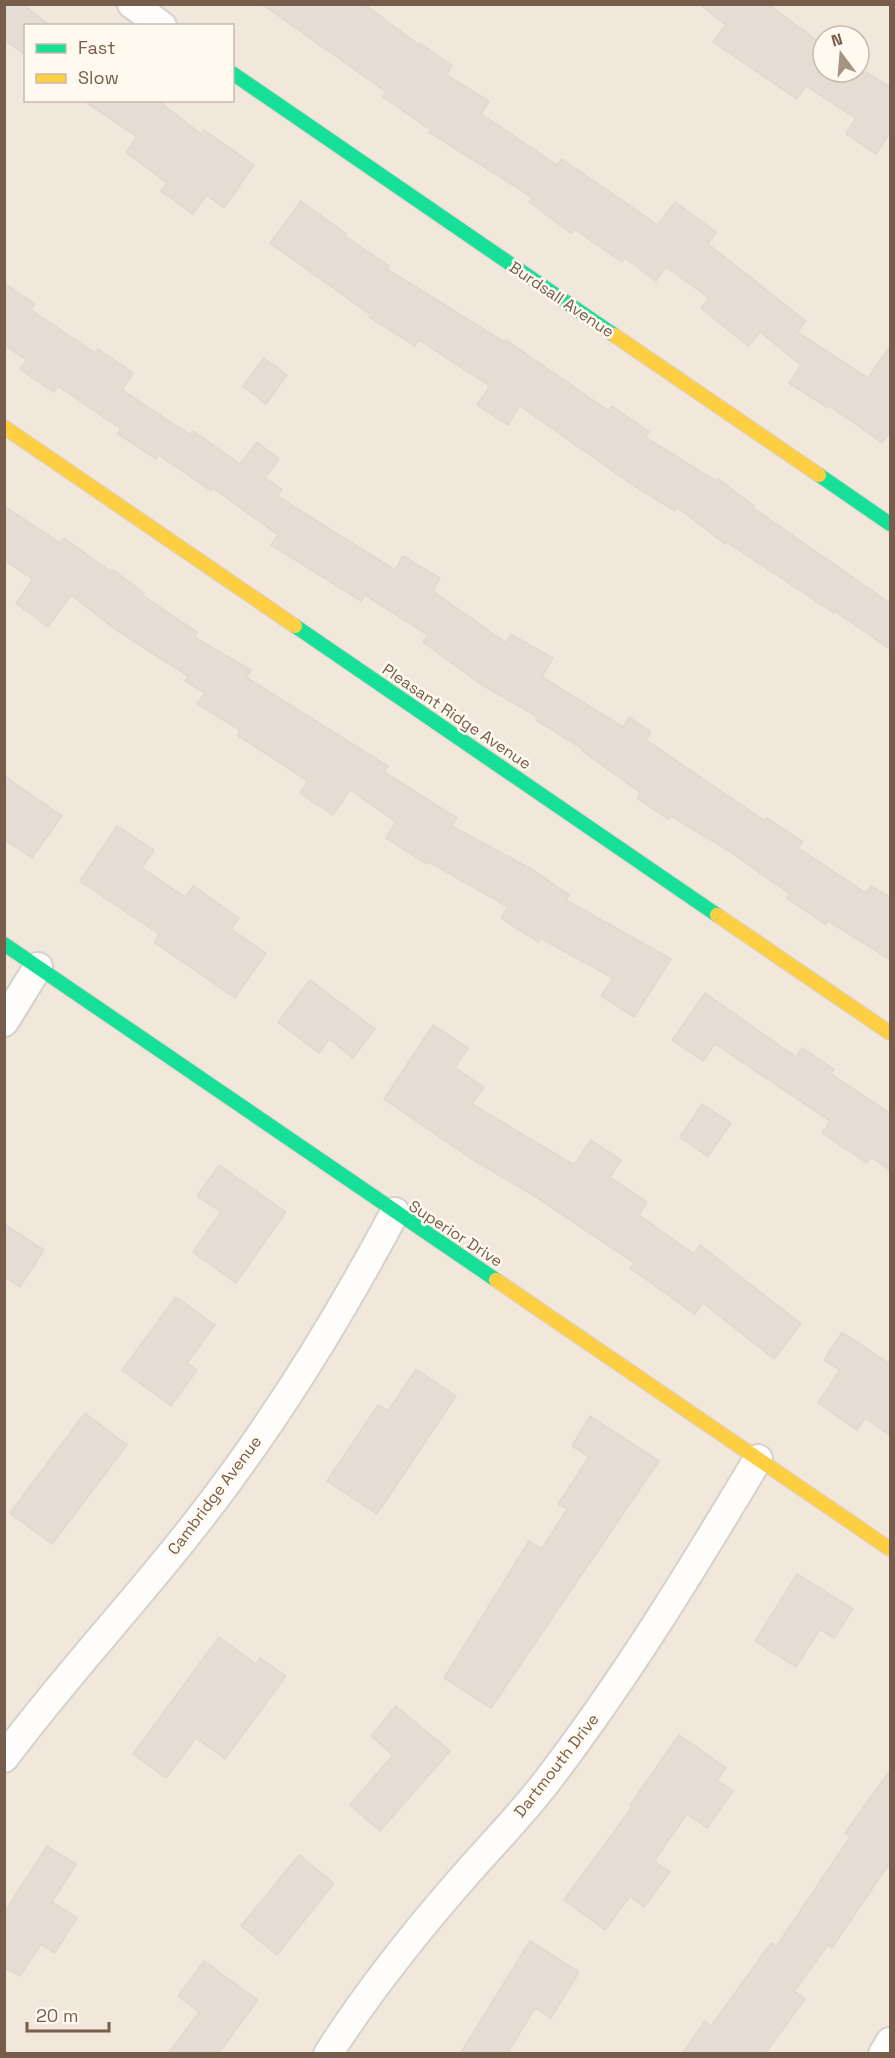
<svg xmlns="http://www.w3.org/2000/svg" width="895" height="2058" viewBox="0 0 895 2058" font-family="'Space Grotesk',sans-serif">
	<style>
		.residential { fill: #f1e7db; fill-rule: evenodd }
		.building { fill: #e5ddd4; stroke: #e1d8cf; stroke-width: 1.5 }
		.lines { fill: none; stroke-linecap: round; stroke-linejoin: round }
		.street-casing { stroke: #d7d1cb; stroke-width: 32 }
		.fast-casing { stroke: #d8d1c9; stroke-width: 16 }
		.slow-casing { stroke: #d8d1c9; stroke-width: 16 }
		.street { stroke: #fefdfc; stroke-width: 28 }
		.fast { stroke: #16e098; stroke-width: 14 }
		.slow { stroke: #ffcf43; stroke-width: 14 }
		.labels { text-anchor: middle; stroke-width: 5; stroke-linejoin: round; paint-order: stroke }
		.street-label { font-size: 16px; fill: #775d4c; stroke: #fff9ef }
	</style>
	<rect width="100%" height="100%" fill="#f8f4ed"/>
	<path class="residential" d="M5 5H890V2053H5ZM26 26H232V100H26ZM823 36H859V72H823Z"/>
	<g class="building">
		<polygon points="4,4 22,4 51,26 26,26 26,55 4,40"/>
		<polygon points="262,4 364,4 419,45 420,43 452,66 446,75 489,101 481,114 557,165 562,159 658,225 675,202 716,232 708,244 806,321 797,332 868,378 891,345 891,431 882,443 830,406 828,408 789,383 801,365 760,332 748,346 701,308 709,298 666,267 656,281 625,258 622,262 574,229 571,233 529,202 533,198 429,132 431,130 383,97 386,92"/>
		<polygon points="699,4 768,4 823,45 823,72 866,72 891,88 891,131 876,154 846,134 856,118 806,86 797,99 713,42 726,25"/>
		<polygon points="83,100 157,100 201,134 204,130 254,165 224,208 206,195 193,214 161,191 167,183 126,152 137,137"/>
		<polygon points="301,201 346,234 345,236 389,266 387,269 504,342 506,340 609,411 612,406 649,432 645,437 716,481 718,479 754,506 753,508 891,604 891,650 835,611 834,613 727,542 725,544 677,507 675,511 636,487 520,406 508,425 477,405 490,386 419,340 415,346 369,317 371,315 270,243"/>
		<polygon points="4,283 35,304 31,310 95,353 98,349 133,373 122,390 190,435 193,431 240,464 257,442 279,459 265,478 282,490 277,496 395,570 403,556 440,578 433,591 506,643 511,634 553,658 542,677 623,727 629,717 651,732 646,740 765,821 767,818 803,842 798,848 866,893 871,886 891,898 891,960 828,921 826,925 787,898 790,894 726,849 671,816 668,819 637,798 641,793 582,751 583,749 536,720 538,717 482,685 423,642 428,635 365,595 361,601 271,545 278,535 213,488 211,491 159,455 156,459 118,434 121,429 58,386 54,392 20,369 27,360 4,345"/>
		<polygon points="264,358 287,375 266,404 243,386"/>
		<polygon points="4,506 60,543 64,538 111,572 113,570 144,593 142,595 197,632 194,637 251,670 246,677 388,766 384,772 457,818 452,826 533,870 569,895 566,900 671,959 634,1017 601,996 613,978 540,938 538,942 501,918 508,907 429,862 427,864 386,838 396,822 350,790 333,815 300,793 308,781 237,735 240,730 197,704 205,693 185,681 188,676 116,630 71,595 48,627 16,603 33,579 4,560"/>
		<polygon points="4,776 62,816 32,858 4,839"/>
		<polygon points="117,826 154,850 142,868 185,897 193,886 239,918 231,929 266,953 235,998 154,942 159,934 80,881"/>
		<polygon points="310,980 375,1029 353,1058 329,1039 319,1053 278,1022"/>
		<polygon points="705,993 796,1057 802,1048 834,1069 831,1074 891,1114 891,1171 871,1157 867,1163 822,1133 830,1121 715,1044 703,1061 672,1040"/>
		<polygon points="433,1025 468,1048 455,1068 484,1087 472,1104 574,1165 591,1140 621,1160 610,1177 647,1202 639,1215 694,1254 700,1245 801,1324 774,1359 703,1303 695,1314 630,1268 634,1263 536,1197 472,1159 384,1099"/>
		<polygon points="702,1104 731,1123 708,1157 680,1137"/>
		<polygon points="219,1165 286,1212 236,1283 193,1252 221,1212 197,1196"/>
		<polygon points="4,1224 44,1250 20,1287 4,1276"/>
		<polygon points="176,1297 215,1325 187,1363 197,1370 171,1406 122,1370"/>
		<polygon points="842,1332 891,1365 891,1436 865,1418 857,1430 818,1403 840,1370 824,1360"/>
		<polygon points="416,1369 456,1396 377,1514 327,1481 378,1405 388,1411"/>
		<polygon points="85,1413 127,1445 52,1544 10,1513"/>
		<polygon points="590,1416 659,1461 491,1708 444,1678 529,1541 542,1549 567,1509 558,1504 589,1457 572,1446"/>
		<polygon points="797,1574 853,1609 834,1638 820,1629 796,1667 755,1641"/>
		<polygon points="219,1637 256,1664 260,1658 286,1676 225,1759 196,1738 166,1778 133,1754"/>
		<polygon points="396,1706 450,1751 380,1831 350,1805 393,1755 371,1736"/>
		<polygon points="679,1735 726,1768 717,1780 733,1791 707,1828 687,1814 654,1861 670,1872 644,1907 630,1896 605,1930 564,1900 632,1807 630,1805"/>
		<polygon points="891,1769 891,1861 832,1948 828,1945 794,1991 805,1999 765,2054 682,2054 705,2021 711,2026 771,1943 776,1947 850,1837 845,1833"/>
		<polygon points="47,1846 76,1864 52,1902 77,1918 55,1953 41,1944 20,1976 4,1967 4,1913"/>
		<polygon points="299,1855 334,1883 277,1955 241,1926"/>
		<polygon points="530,1941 579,1972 551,2018 535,2008 507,2054 460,2054"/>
		<polygon points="204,1961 258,2000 218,2054 168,2054 199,2012 178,1996"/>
	</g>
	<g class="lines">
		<g class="street-casing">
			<g id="street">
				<polyline points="132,4 162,26"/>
				<polyline points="4,1022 38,967"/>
				<path d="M4 1758C65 1676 135 1602 197 1522 273 1425 337 1321 395 1212"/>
				<path d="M328 2054C367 1993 413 1935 460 1881 488 1849 518 1818 544 1785 624 1681 691 1571 758 1459"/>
				<polyline points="883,2054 890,2042"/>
			</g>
		</g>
		<g class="fast-casing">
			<g id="fast">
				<polyline points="232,73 614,335"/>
				<polyline points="819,475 890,524"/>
				<polyline points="295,626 717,915"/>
				<polyline points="4,944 496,1280"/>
			</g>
		</g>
		<g class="slow-casing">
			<g id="slow">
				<polyline points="614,335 819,475"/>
				<polyline points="4,427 295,626"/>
				<polyline points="717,915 890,1033"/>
				<polyline points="496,1280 890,1549"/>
			</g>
		</g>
		<use href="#street" class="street"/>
		<use href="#fast" class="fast"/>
		<use href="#slow" class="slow"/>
	</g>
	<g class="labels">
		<g class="street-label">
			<text transform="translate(562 299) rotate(34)" y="6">Burdsall Avenue</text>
			<text transform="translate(457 716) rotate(34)" y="6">Pleasant Ridge Avenue</text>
			<text transform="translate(456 1233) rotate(33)" y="6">Superior Drive</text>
			<text transform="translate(214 1495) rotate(-53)" y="6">Cambridge Avenue</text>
			<text transform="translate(556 1765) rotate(-52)" y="6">Dartmouth Drive</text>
		</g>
	</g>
	<rect width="895" height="2058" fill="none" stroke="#775d4c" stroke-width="12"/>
	<rect x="24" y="24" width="210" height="78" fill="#fff9ef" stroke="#c9bbae" stroke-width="1.5"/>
	<rect x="36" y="44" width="30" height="9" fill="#16e098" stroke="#c9bbae" stroke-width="1.5"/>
	<text x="78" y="54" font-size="18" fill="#775d4c">Fast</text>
	<rect x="36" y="74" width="30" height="9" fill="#ffcf43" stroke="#c9bbae" stroke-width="1.5"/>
	<text x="78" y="84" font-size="18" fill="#775d4c">Slow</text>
	<g transform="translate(841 54) rotate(344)"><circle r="28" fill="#fff9ef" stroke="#c9bbae" stroke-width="1.5"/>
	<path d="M0-4.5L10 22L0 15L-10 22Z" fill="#a49284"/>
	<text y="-9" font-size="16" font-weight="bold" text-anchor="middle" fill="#775d4c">N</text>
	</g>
	<path d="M27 2022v9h82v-9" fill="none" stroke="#775d4c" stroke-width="3"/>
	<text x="36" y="2022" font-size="18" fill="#775d4c" stroke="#fff9ef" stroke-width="4.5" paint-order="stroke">20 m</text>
</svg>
